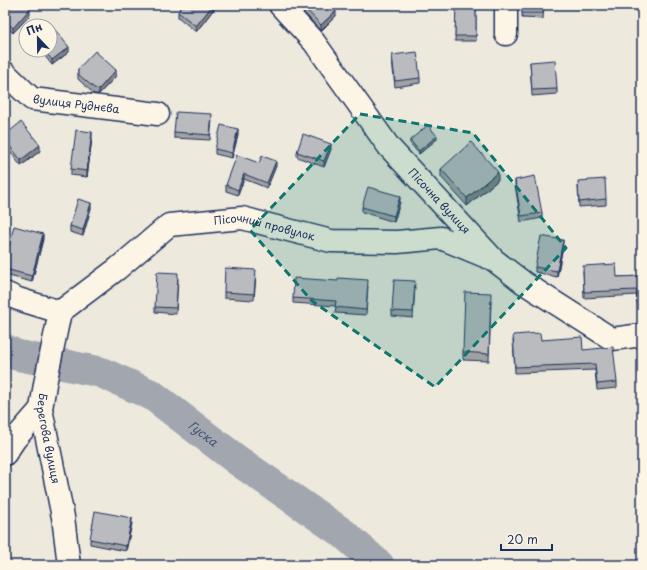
<svg xmlns="http://www.w3.org/2000/svg" width="647" height="570" viewBox="0 0 647 570" font-family="'Playpen Sans',sans-serif">
	<style>
		.lines { fill: none; stroke-linecap: round; stroke-linejoin: round }
		.river { stroke: #a2a7af; stroke-width: 31 }
		.minor-casing { stroke: #1b2f5e; stroke-width: 25 }
		.minor { stroke: #fcf5e5; stroke-width: 22 }
		.wall { fill: #a0a1a3; stroke: #1b2f5e }
		.shaded-wall { fill: #828385; stroke: #1b2f5e }
		.building { fill: #babbbe; stroke: #1b2f5e }
		.marked { fill: #0f766e; fill-opacity: 0.2; stroke: #0f766e; stroke-width: 3; stroke-dasharray: 8 5; stroke-linejoin: round }
		.labels { text-anchor: middle; stroke-width: 4; stroke-linejoin: round; paint-order: stroke }
		.street-label { font-size: 11px; fill: #1b2f5e; stroke: #fcf5e5 }
		.water-label { font-size: 12px; font-style: italic; fill: #445376; stroke: #fcf5e5 }
	</style>
	<rect width="100%" height="100%" fill="#eee9dd"/>
	<filter id="ink" filterUnits="userSpaceOnUse"><feTurbulence type="fractalNoise" baseFrequency=".025" numOctaves="2"/><feDisplacementMap in="SourceGraphic" scale="8" xChannelSelector="R" yChannelSelector="G"/><feConvolveMatrix kernelMatrix="1 2 1 2 8 2 1 2 1" color-interpolation-filters="sRGB"/></filter>
	<g filter="url(#ink)">
		<g class="lines">
			<path class="river" id="s1" d="M5 349 16 355 100 372 152 395 237 460 344 534 379 565"/>
			<g class="minor-casing">
				<g id="minor">
					<path id="s2" d="M280 5 314 42 389 147 494 260 524 283 612 339 642 335"/>
					<polyline points="506,5 506,34"/>
					<path id="s3" d="M5 73 32 99 158 114"/>
					<polyline points="5,293 18,299 60,312"/>
					<path id="s4" d="M60 312 117 269 169 225 242 218 331 241 397 242 441 238 487 257"/>
					<path id="s5" d="M60 312 45 384 41 409 63 517 69 565"/>
					<polyline points="5,454 15,439 41,409"/>
				</g>
			</g>
			<use href="#minor" class="minor"/>
		</g>
		<g class="wall">
			<polygon points="5,5 30,15 13,33 5,26"/>
			<polygon points="214,5 214,9 196,32 178,17 178,12"/>
			<polygon points="297,5 330,5 336,16 321,31"/>
			<polygon points="456,5 476,5 476,41 455,41"/>
			<polygon points="522,5 544,5 543,19 522,18"/>
			<polygon points="40,50 50,50 69,52 52,65"/>
			<polygon points="392,55 420,78 420,83 395,87 392,60"/>
			<polygon points="530,62 557,89 557,94 532,96"/>
			<polygon points="78,69 116,76 99,94 94,94 78,79"/>
			<polygon points="212,120 210,140 174,138 174,132"/>
			<polygon points="5,135 40,151 21,166 5,146"/>
			<polygon points="238,135 232,158 215,154 215,149"/>
			<polygon points="92,138 87,177 71,175 71,169"/>
			<polygon points="437,139 419,154 410,143 410,140"/>
			<polygon points="331,149 324,167 297,157 297,152"/>
			<polygon points="259,163 276,166 267,188 244,179 238,195 226,191 226,185"/>
			<polygon points="441,169 498,180 467,206 441,177"/>
			<polygon points="515,180 542,213 542,218 521,222 515,185"/>
			<polygon points="578,186 606,199 606,205 579,207"/>
			<polygon points="400,202 394,222 362,212 362,207"/>
			<polygon points="91,208 83,236 70,232 70,226"/>
			<polygon points="43,239 32,282 5,275 5,262"/>
			<polygon points="563,246 557,277 535,272 535,267"/>
			<polygon points="583,271 617,277 642,276 642,302 637,303 637,295 584,298"/>
			<polygon points="256,276 254,300 224,298 224,292"/>
			<polygon points="178,279 176,314 155,312 155,307"/>
			<polygon points="368,286 366,315 335,313 336,306 293,303 293,298"/>
			<polygon points="415,287 413,318 392,316 392,311"/>
			<polygon points="491,301 489,361 463,360 463,352"/>
			<polygon points="513,340 541,340 583,350 617,382 617,388 597,390 595,370 515,373"/>
			<polygon points="639,345 642,345 642,369 640,369"/>
			<polygon points="132,523 126,551 90,544 90,539"/>
		</g>
		<g class="shaded-wall">
			<polygon points="213,5 214,5 214,9 196,32 196,26"/>
			<polygon points="30,9 30,15 13,33 13,28"/>
			<polygon points="336,11 336,16 321,31 321,25"/>
			<polygon points="69,47 69,52 52,65 52,60"/>
			<polygon points="116,70 116,76 99,94 99,89"/>
			<polygon points="238,129 238,135 232,158 232,153"/>
			<polygon points="92,132 92,138 87,177 87,171"/>
			<polygon points="437,136 437,139 419,154 419,151"/>
			<polygon points="331,144 331,149 324,167 324,161"/>
			<polygon points="40,145 40,151 21,166 21,160"/>
			<polygon points="276,161 276,166 267,188 267,183"/>
			<polygon points="498,172 498,180 467,206 467,198"/>
			<polygon points="244,174 244,179 238,195 238,190"/>
			<polygon points="400,196 400,202 394,222 394,216"/>
			<polygon points="91,203 91,208 83,236 83,230"/>
			<polygon points="43,234 43,239 32,282 32,276"/>
			<polygon points="563,240 563,246 557,277 557,271"/>
			<polygon points="132,518 132,523 126,551 126,546"/>
		</g>
		<g class="building">
			<polygon points="5,5 26,5 30,9 13,28 5,20"/>
			<polygon points="183,5 213,5 196,26 178,12"/>
			<polygon points="302,5 330,5 336,11 321,25"/>
			<polygon points="456,5 476,5 476,36 455,36"/>
			<polygon points="522,5 544,5 543,13 522,13"/>
			<polygon points="51,25 69,47 52,60 44,50 50,50 50,27"/>
			<polygon points="95,51 116,70 99,89 94,88 78,74 78,69"/>
			<polygon points="417,52 420,78 395,81 392,55"/>
			<polygon points="555,60 557,89 532,90 530,62"/>
			<polygon points="176,112 212,114 210,135 174,132"/>
			<polygon points="21,122 40,145 21,160 5,140 5,135"/>
			<polygon points="221,125 238,129 232,153 215,149"/>
			<polygon points="428,125 437,136 419,151 410,140"/>
			<polygon points="76,130 92,132 87,171 71,169"/>
			<polygon points="303,134 331,144 324,161 297,152"/>
			<polygon points="471,142 498,172 467,198 441,169"/>
			<polygon points="237,155 259,163 262,156 276,161 267,183 244,174 238,190 226,185"/>
			<polygon points="535,176 542,213 521,216 515,180"/>
			<polygon points="605,179 606,199 579,202 578,181"/>
			<polygon points="368,187 400,196 394,216 362,207"/>
			<polygon points="78,199 91,203 83,230 70,226"/>
			<polygon points="14,226 43,234 32,276 5,269 5,262"/>
			<polygon points="541,236 563,240 557,271 535,267"/>
			<polygon points="616,264 617,277 642,276 642,297 637,297 637,290 584,292 583,266"/>
			<polygon points="225,268 256,270 254,294 224,292"/>
			<polygon points="157,272 178,273 176,308 155,307"/>
			<polygon points="294,278 338,281 338,278 368,280 366,310 335,307 336,301 293,298"/>
			<polygon points="394,280 415,281 413,312 392,311"/>
			<polygon points="465,292 491,293 489,354 463,352"/>
			<polygon points="540,333 541,340 582,337 583,350 613,347 617,382 597,384 595,364 515,367 513,335"/>
			<polygon points="639,345 642,345 642,363 640,363"/>
			<polygon points="95,511 132,518 126,546 90,539"/>
		</g>
	</g>
	<path class="marked" d="M360 114 473 133 566 248 435 387 312 301 250 230Z"/>
	<g class="labels">
		<g class="street-label">
			<text dy="4" stroke="none"><textPath href="#s3" startOffset="82">вулиця Руднєва</textPath></text>
			<text dy="4" stroke="none"><textPath href="#s2" startOffset="253">Пісочна вулиця</textPath></text>
			<text dy="4" stroke="none"><textPath href="#s4" startOffset="236">Пісочний провулок</textPath></text>
			<text dy="4" stroke="none"><textPath href="#s5" startOffset="129">Берегова вулиця</textPath></text>
		</g>
		<g class="water-label">
			<text dy="4" stroke="none"><textPath href="#s1" startOffset="219">Гуска</textPath></text>
		</g>
	</g>
	<rect width="647" height="570" fill="none" stroke="#fcf5e5" stroke-width="20"/>
	<rect x="10" y="10" width="627" height="550" fill="none" stroke="#1b2f5e" stroke-width="1.5" filter="url(#ink)"/>
	<g transform="translate(38 38) rotate(338)"><circle r="19" fill="#fcf5e5" stroke="#a2a6af"/>
	<path d="M0-3L7 15L0 10L-7 15Z" fill="#1b2f5e"/>
	<text y="-6" font-size="11" font-weight="bold" text-anchor="middle" fill="#1b2f5e">Пн</text>
	</g>
	<path d="M501 544v6h51v-6" fill="none" stroke="#1b2f5e" stroke-width="2"/>
	<text x="507" y="544" font-size="12" fill="#1b2f5e" stroke="#fcf5e5" stroke-width="3" paint-order="stroke">20 m</text>
</svg>
